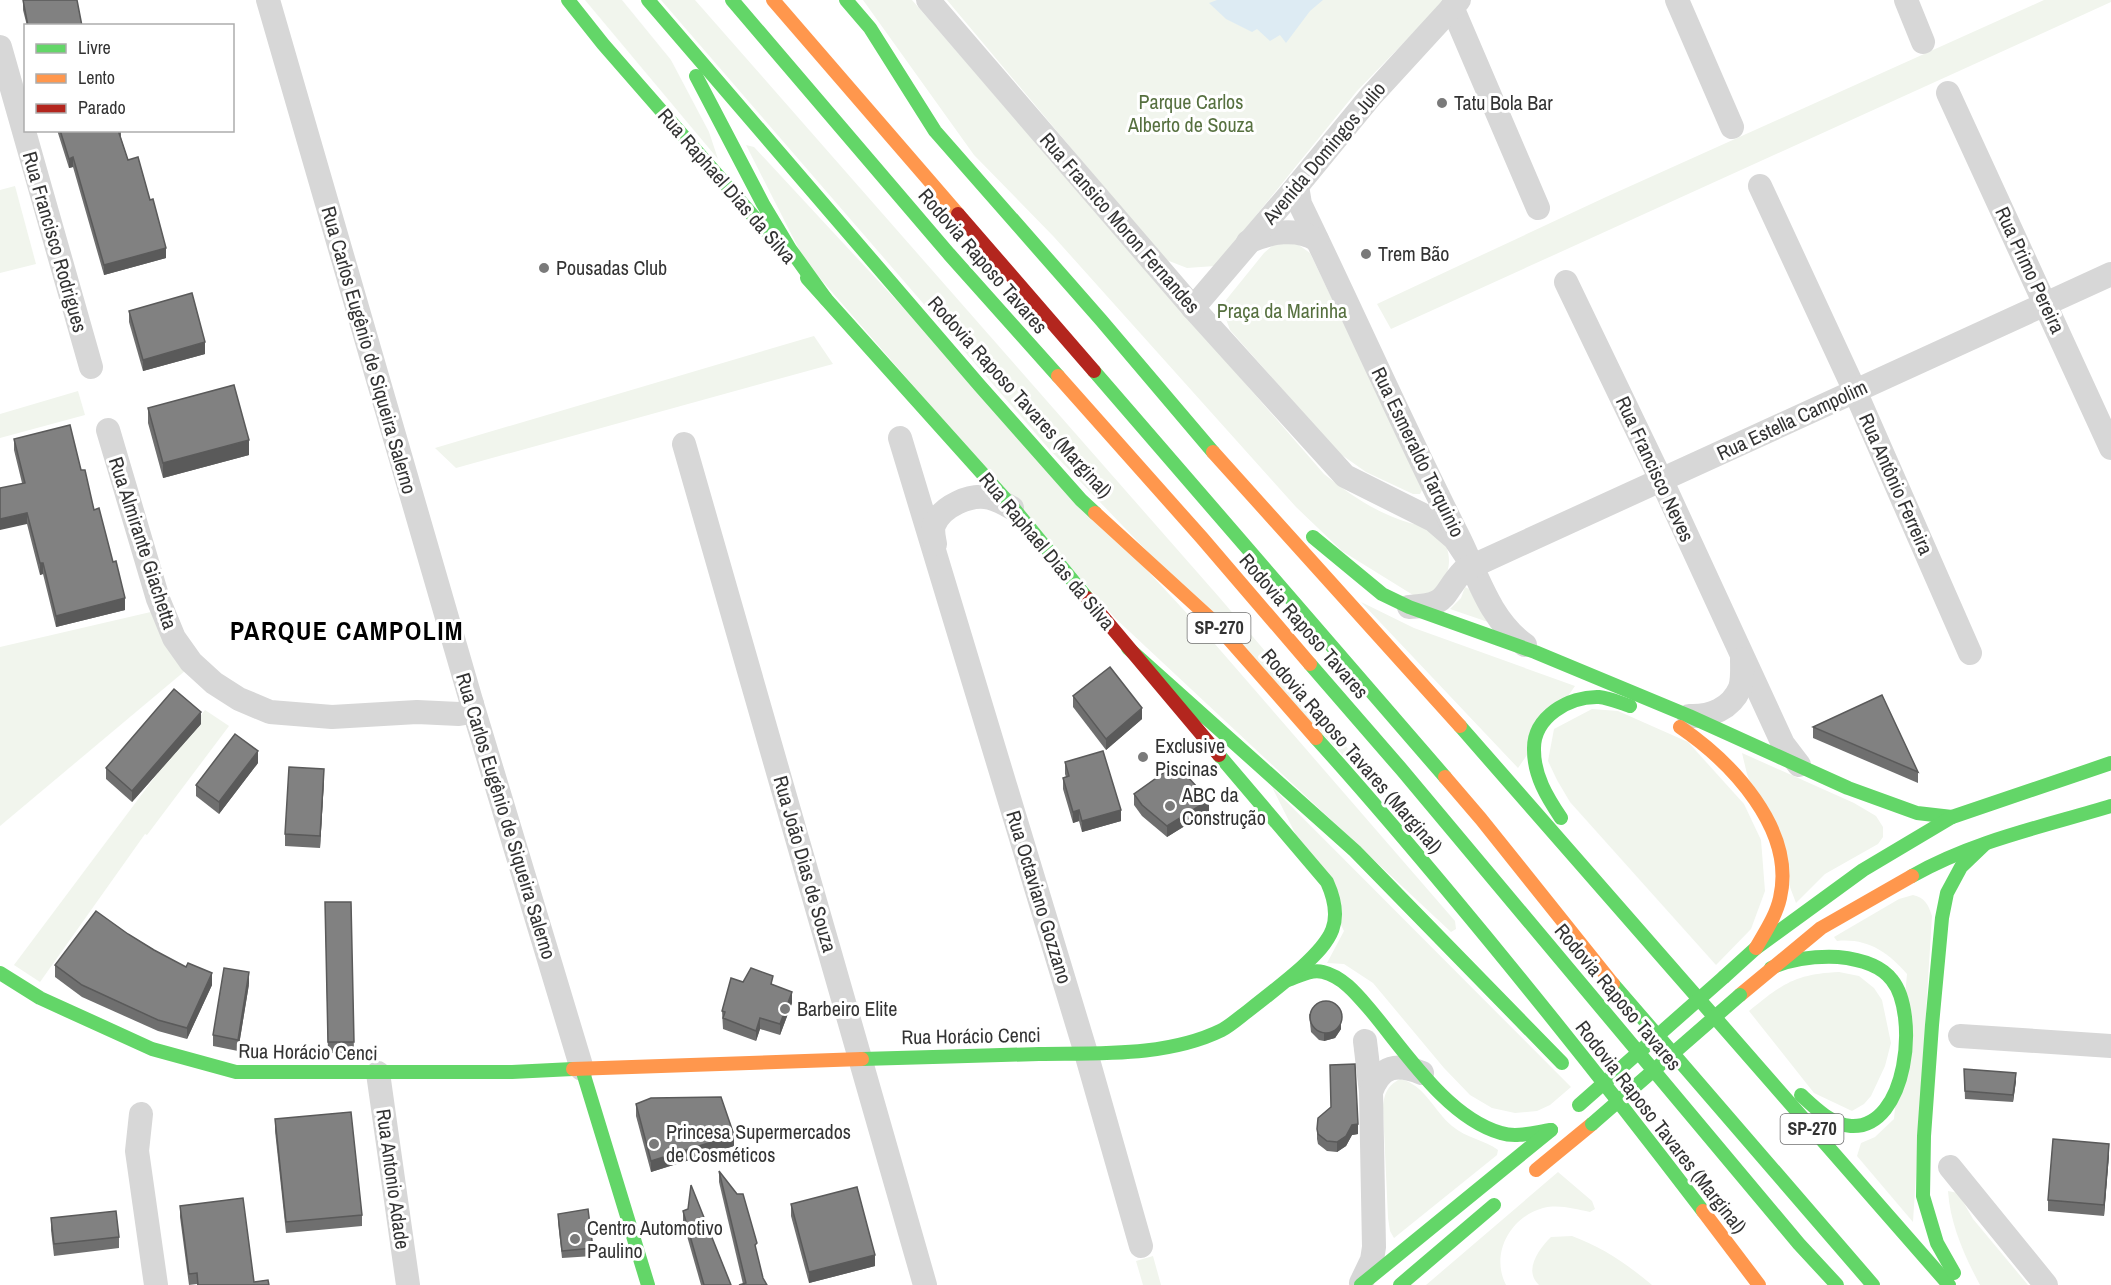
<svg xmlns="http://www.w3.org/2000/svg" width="2111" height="1285" viewBox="0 0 2111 1285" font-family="'Archivo Narrow',sans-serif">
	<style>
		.green { fill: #f1f5ed }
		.water { fill: #ddebf3 }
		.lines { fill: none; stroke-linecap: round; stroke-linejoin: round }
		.street { stroke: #d7d7d7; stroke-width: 24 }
		.fast { stroke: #63d668; stroke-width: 14 }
		.slow { stroke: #ff974d; stroke-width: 14 }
		.jam { stroke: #b3261e; stroke-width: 14 }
		.fast-bridge { stroke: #63d668; stroke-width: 14 }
		.wall { fill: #6f6f6f }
		.shaded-wall { fill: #5a5a5a }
		.building { fill: #818181; stroke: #5a5a5a; stroke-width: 1.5 }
		.poi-dot { fill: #7a7a7a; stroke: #fff; stroke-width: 2 }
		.labels { text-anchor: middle; stroke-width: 6; stroke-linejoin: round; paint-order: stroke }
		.shield { fill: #fff; stroke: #707070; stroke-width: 1.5 }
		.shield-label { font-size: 18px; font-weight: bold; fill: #333 }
		.park-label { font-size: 20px; fill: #56703f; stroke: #fff }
		.poi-label { font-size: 20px; fill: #333; stroke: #fff; text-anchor: start }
		.street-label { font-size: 20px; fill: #333; stroke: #fff }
		.district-label { font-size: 26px; font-weight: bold; letter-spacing: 1.5px; fill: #000; stroke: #fff }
	</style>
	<rect width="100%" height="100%" fill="#fff"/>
	<g class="green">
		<polygon points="585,0 622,0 671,60 709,132 718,159"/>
		<polygon points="661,0 695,0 1219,597 1436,852 1049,449"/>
		<path d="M863 0H912L1324 474C1348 493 1369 508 1398 519 1412 525 1430 525 1440 536 1456 554 1450 586 1427 594 1423 595 1418 595 1413 595L1342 551 1296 507 1054 237 974 155Z"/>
		<polygon points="947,0 1445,0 1357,91 1215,266 1187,268 1164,259"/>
		<polygon points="2044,0 2111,0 2111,2 1391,329 1377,304 1606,197"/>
		<polygon points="746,145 754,147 1208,636 1455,921 1456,929 1451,932 1115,618 805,261"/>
		<polygon points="15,186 36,264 0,273 0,190"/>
		<polygon points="1293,241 1310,253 1423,488 1420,494 1413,494 1366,472 1339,453 1230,330 1226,319 1226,300 1264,253 1272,246"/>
		<polygon points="814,336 833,364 456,468 435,448"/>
		<polygon points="78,391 85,415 0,438 0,414"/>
		<polygon points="1465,587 1469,589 1488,622 1450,609 1461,598"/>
		<polygon points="1361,602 1414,628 1575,686 1518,768"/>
		<polygon points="155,611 186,670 0,826 0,647"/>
		<polygon points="1592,709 1618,711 1688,742 1744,804 1761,840 1765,891 1751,929 1716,965 1570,802 1557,780 1548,761 1554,729"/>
		<polygon points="205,710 229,726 147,835 145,834 40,982 14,965"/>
		<polygon points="1742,753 1854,803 1876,816 1883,827 1883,837 1878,844 1825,874 1796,903 1747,774"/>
		<polygon points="1272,787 1571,1087 1550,1105 1537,1111 1515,1113 1492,1108 1470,1095 1444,1068 1373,983 1344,964 1327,963 1344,931"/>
		<path d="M1913 895C1925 898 1928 904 1932 916L1913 1222 1857 1156 1861 1143 1875 1137 1894 1119 1907 974C1888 952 1867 938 1837 941L1834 937 1899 899Z"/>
		<path d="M1839 972 1859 976 1874 988 1882 1000 1891 1043 1885 1066 1871 1096 1864 1104 1852 1111 1814 1093 1749 1011C1782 984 1795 974 1839 972Z"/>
		<path d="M1400 1079C1424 1084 1434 1111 1452 1126 1466 1138 1485 1140 1498 1150L1497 1155 1394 1238 1390 1231 1388 1218 1383 1108C1384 1094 1387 1086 1400 1079Z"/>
		<path d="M1558 1172 1592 1201 1595 1209 1590 1212C1575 1209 1559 1204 1543 1208 1510 1217 1490 1254 1506 1285H1426Z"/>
		<path d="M1948 1191 1958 1193 1973 1219 2028 1285H1980C1965 1257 1950 1224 1948 1191Z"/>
		<path d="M1572 1236C1602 1247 1627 1264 1652 1285H1539C1523 1270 1539 1249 1551 1237Z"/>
		<polygon points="1153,1256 1161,1285 1143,1285 1136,1261"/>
	</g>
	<polygon class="water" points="1217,0 1323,0 1310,11 1286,43 1280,35 1270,41 1257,29 1252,32 1226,19 1209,3"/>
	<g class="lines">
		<g class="street">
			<polyline points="268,0 472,704 582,1069"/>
			<polyline points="928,0 1193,308 1345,476 1433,520 1455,539 1473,566"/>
			<polyline points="1677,0 1732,127"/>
			<polyline points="1906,0 1923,42"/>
			<polyline points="1452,7 1538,208"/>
			<polyline points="0,47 91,367"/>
			<polyline points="1948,93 2111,448"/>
			<path d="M1297 186 1300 204C1353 313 1402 425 1457 534 1477 573 1488 618 1525 645"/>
			<polyline points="1760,186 1855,391 1970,653"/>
			<path d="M1248 242C1269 232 1297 227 1317 240"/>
			<polyline points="1566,282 1666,490 1783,744 1799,765"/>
			<polyline points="1193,308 1297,186 1371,96 1459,0"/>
			<polyline points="108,430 158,599 174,638 191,662 214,683 239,699 270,712 332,717 417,712 459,714 465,713 472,704"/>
			<polyline points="900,438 1086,1053 1141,1246"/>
			<polyline points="684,444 925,1285"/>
			<path d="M935 544C934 538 932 531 934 525 942 506 971 493 990 498 998 500 1005 504 1012 508"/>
			<path d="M1409 607C1451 605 1440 595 1464 570L2111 274"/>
			<path d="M1689 716C1710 717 1731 709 1740 688 1743 679 1742 668 1742 659"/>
			<polyline points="1960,1036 2111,1046"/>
			<polyline points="1365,1041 1371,1092"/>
			<polyline points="378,1073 408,1285"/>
			<polyline points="141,1114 137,1151 156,1285"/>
			<polyline points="1950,1167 2046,1285"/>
			<path d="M1361 1283 1372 1260 1374 1247 1371 1092C1381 1065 1397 1063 1422 1073"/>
		</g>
		<g class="fast">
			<polyline points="568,0 603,44 775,241"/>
			<polyline points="648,0 980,386 1081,500 1095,513"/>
			<polyline points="732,0 949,254 1058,376"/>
			<polyline points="846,0 870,28 935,131 1101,320 1213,452"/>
			<polyline points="696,76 763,204 790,249 826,299"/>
			<polyline points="807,278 1015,510 1087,598"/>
			<polyline points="1094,371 1445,777"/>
			<polyline points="1313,537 1382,594 1409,607 1535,652 1689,716 1848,788 1917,813 1952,817"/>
			<polyline points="1128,648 1355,851 1562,1063"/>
			<polyline points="1310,664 1402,770 1799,1244 1837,1285"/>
			<polyline points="1460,726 1949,1285"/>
			<path d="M1316 738C1363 790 1408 843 1453 897 1539 1000 1622 1105 1703 1211"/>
			<path d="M1561 818C1547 797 1534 776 1534 750 1533 717 1569 696 1599 697 1610 698 1620 703 1630 706"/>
			<path d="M1912 876C1973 841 2045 826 2111 806"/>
			<path d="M1771 968C1793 958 1815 956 1838 957 1858 959 1880 964 1892 980 1919 1013 1908 1129 1851 1126 1831 1124 1815 1108 1801 1095"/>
			<polyline points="0,973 40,998 152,1049 236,1072 512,1072 573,1069"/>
			<polyline points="1724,977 1756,948 1863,870 1952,817 2111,763"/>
			<path d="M1288 980C1299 976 1311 969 1323 972 1344 977 1359 997 1372 1012 1406 1053 1448 1118 1501 1133 1517 1138 1535 1132 1551 1130"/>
			<polyline points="1613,984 1873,1285"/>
			<path d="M862 1059C921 1057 980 1056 1039 1054 1099 1053 1167 1057 1222 1030 1231 1025 1240 1017 1248 1011 1266 997 1284 983 1301 968 1332 940 1345 922 1327 882L1219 755"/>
			<polyline points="582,1069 648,1285"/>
			<polyline points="1954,1273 1937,1243 1923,1196 1924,1136 1932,1025 1942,918 1947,893 1961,867 1985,844"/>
			<polyline points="1361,1285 1551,1130"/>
			<polyline points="1400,1285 1494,1205"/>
		</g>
		<g class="slow">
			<polyline points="773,0 958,214"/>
			<polyline points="1058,376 1202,538 1310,664"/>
			<polyline points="1213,452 1460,726"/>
			<polyline points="1095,513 1213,621 1316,738"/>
			<path d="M1680 727C1731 762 1796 829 1780 898 1776 916 1765 932 1756 948"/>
			<polyline points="1445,777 1481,819 1613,984"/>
			<polyline points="1740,995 1821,928 1912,876"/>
			<polyline points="573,1069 862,1059"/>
			<polyline points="1536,1170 1592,1124"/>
			<polyline points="1703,1211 1759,1285"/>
		</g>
		<g class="jam">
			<polyline points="958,214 1094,371"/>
			<polyline points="1087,598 1219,755"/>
		</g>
		<g class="fast-bridge">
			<polyline points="1579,1105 1724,977"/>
			<polyline points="1592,1124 1740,995"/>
		</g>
	</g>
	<g class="wall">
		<polygon points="23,0 82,26 27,26 23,10"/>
		<polygon points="57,130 121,130 121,138 128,160 166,258 104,275 73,167 69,168"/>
		<polygon points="129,311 205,354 143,371 129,322"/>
		<polygon points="148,408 249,455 163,478 148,423"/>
		<polygon points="14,439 81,470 125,610 56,627 43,574 40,575 27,524 22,483 14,450"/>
		<polygon points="1073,696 1142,719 1106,750 1073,707"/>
		<polygon points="201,724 132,802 106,779 106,768"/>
		<polygon points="1813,727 1918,772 1918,783 1813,738"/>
		<polygon points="1065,762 1121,821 1082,832 1079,821 1073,823 1063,789 1063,778 1066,777 1065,774"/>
		<polygon points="258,763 219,814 196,796 196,785"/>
		<polygon points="324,780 320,848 285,846 285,834"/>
		<polygon points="1134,794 1209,811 1167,837 1142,816 1134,805"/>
		<polygon points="325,902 351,902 354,1053 328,1053"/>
		<polygon points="128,934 212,985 187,1039 158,1031 82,997 55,977 55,965"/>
		<polygon points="743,982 773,985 792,1003 780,1035 760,1029 756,1041 723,1029 722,1011"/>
		<polygon points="249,984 238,1051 213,1046 213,1035"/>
		<polygon points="1309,1014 1341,1029 1335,1038 1324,1041 1319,1040 1311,1032"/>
		<polygon points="1964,1069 2016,1081 2013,1102 1965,1099"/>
		<polygon points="636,1104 734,1146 651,1172 636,1116"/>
		<polygon points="275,1119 362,1215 362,1226 286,1233 275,1131"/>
		<polygon points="1317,1129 1358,1134 1352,1135 1346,1146 1337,1152 1327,1151 1318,1144 1317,1139"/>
		<polygon points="2109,1155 2104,1216 2048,1211 2048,1200"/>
		<polygon points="719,1171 757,1255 763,1278 743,1284 719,1182"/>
		<polygon points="791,1204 875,1266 809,1283 791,1216"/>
		<polygon points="180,1206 254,1282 269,1285 197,1285 197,1284 189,1285 180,1217"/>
		<polygon points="683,1211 731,1285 701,1285 683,1222"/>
		<polygon points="558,1214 593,1248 593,1256 562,1258 558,1222"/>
		<polygon points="51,1218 119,1237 119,1248 54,1256 51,1230"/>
	</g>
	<g class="shaded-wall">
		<polygon points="73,157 73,167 69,168 69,159"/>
		<polygon points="166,248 166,258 104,275 104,265"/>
		<polygon points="205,342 205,354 143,371 143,360"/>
		<polygon points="249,440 249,455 163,478 163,463"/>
		<polygon points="27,513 27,524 0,530 0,519"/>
		<polygon points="40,563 43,563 43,574 40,575"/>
		<polygon points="125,598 125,610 56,627 56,616"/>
		<polygon points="1142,708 1142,719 1106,750 1106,739"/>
		<polygon points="201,712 201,724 132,802 132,791"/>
		<polygon points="258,751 258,763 219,814 219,802"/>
		<polygon points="324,769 324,780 320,848 320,836"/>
		<polygon points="1209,800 1209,811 1167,837 1167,826"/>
		<polygon points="1079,810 1079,821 1073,823 1073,812"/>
		<polygon points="1121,810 1121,821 1082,832 1082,821"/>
		<polygon points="249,972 249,984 238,1051 238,1040"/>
		<polygon points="212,973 212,985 187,1039 187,1028"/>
		<polygon points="792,992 792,1003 780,1035 780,1024"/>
		<polygon points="760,1018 760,1029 756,1041 756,1031"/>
		<polygon points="1341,1022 1341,1029 1335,1038 1324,1041 1324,1033"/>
		<polygon points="2016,1073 2016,1081 2013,1102 2013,1095"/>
		<polygon points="1358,1124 1358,1134 1352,1135 1346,1146 1337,1152 1337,1142 1352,1125"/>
		<polygon points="734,1135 734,1146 651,1172 651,1161"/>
		<polygon points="2109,1144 2109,1155 2104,1216 2104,1205"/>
		<polygon points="875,1255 875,1266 809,1283 809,1272"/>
	</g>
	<g class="building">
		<polygon points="23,0 77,0 82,26 28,26"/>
		<polygon points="60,130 118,130 128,160 138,157 150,200 153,199 166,248 104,265 73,157 69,159"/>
		<polygon points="192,293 205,342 143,360 129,311"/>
		<polygon points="234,385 249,440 163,463 148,408"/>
		<polygon points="70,425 81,470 85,470 94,510 99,508 113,562 116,561 125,598 56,616 43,563 40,563 27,513 0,519 0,488 25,483 14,439"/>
		<polygon points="1110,667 1142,708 1106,739 1073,696"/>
		<polygon points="174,689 201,712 132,791 106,768"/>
		<polygon points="1882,695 1918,772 1813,727"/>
		<polygon points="235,734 258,751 219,802 196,785"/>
		<polygon points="1103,751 1121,810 1082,821 1079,810 1073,812 1063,778 1069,776 1065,762"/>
		<polygon points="1176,764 1209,800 1167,826 1142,805 1134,794"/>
		<polygon points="289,767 324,769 320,836 285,834"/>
		<polygon points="325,902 351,902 354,1042 328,1042"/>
		<polygon points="96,911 128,934 154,950 186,967 188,963 212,973 187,1028 158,1020 82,985 55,965"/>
		<polygon points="224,968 249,972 238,1040 213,1035"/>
		<polygon points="751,968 773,976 771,984 792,992 780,1024 760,1018 756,1031 723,1018 725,1012 722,1011 731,978 743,982"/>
		<circle cx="1326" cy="1017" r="16"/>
		<polygon points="1355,1064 1358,1124 1352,1125 1346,1136 1337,1142 1327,1141 1318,1134 1317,1129 1318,1118 1331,1107 1330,1065"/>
		<polygon points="1964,1069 2016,1073 2013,1095 1965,1091"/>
		<polygon points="721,1097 734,1135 651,1161 636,1104 651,1098"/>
		<polygon points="351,1112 362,1215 286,1222 275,1119"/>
		<polygon points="2053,1139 2109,1144 2104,1205 2048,1200"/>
		<polygon points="719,1171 737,1194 743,1194 757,1243 755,1245 763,1278 767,1285 739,1285 746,1283"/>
		<polygon points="691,1185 731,1285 704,1285 683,1211 688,1209"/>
		<polygon points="857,1187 875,1255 809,1272 791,1204"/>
		<polygon points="243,1198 254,1282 268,1280 269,1285 198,1285 197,1273 189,1274 180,1206"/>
		<polygon points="588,1209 593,1248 562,1251 558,1214"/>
		<polygon points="116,1211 119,1237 54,1244 51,1218"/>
	</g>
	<g class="poi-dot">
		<circle cx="1442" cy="103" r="6"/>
		<circle cx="1366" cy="254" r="6"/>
		<circle cx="544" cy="268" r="6"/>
		<circle cx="1143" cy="757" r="6"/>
		<circle cx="1170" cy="806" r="6"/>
		<circle cx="785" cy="1009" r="6"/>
		<circle cx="654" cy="1144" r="6"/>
		<circle cx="575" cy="1239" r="6"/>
	</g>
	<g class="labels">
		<g class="shield">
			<rect x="1187.5" y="613" width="63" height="30" rx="4.5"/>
			<rect x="1780.5" y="1114" width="63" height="30" rx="4.5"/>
		</g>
		<g class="shield-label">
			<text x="1219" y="634">SP-270</text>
			<text x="1812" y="1135">SP-270</text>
		</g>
		<g class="park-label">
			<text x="1191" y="109">Parque Carlos<tspan x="1191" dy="23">Alberto de Souza</tspan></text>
			<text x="1282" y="318">Praça da Marinha</text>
		</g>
		<g class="poi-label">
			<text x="1454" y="110">Tatu Bola Bar</text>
			<text x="1378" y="261">Trem Bão</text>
			<text x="556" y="275">Pousadas Club</text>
			<text x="1155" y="753">Exclusive<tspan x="1155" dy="23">Piscinas</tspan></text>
			<text x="1182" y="802">ABC da<tspan x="1182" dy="23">Construção</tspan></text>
			<text x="797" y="1016">Barbeiro Elite</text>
			<text x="666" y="1139">Princesa Supermercados<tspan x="666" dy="23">de Cosméticos</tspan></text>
			<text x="587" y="1235">Centro Automotivo<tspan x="587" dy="23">Paulino</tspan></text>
		</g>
		<g class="street-label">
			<text transform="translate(1324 153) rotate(-50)" y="7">Avenida Domingos Julio</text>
			<text transform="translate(727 186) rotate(49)" y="7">Rua Raphael Dias da Silva</text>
			<text transform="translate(1120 223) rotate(49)" y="7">Rua Fransico Moron Fernandes</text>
			<text transform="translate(55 242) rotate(74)" y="7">Rua Francisco Rodrigues</text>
			<text transform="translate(983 261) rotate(49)" y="7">Rodovia Raposo Tavares</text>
			<text transform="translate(2030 270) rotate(65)" y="7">Rua Primo Pereira</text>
			<text transform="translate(369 350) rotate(74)" y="7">Rua Carlos Eugênio de Siqueira Salerno</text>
			<text transform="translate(1020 397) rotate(48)" y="7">Rodovia Raposo Tavares (Marginal)</text>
			<text transform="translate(1792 420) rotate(-25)" y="7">Rua Estella Campolim</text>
			<text transform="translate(1418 452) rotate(64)" y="7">Rua Esmeraldo Tarquinio</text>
			<text transform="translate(1655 469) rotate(65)" y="7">Rua Francisco Neves</text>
			<text transform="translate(1896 484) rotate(66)" y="7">Rua Antônio Ferreira</text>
			<text transform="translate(143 543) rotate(72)" y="7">Rua Almirante Giachetta</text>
			<text transform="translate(1047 551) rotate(50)" y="7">Rua Raphael Dias da Silva</text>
			<text transform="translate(1304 626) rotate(49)" y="7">Rodovia Raposo Tavares</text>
			<text transform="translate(1352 751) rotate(49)" y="7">Rodovia Raposo Tavares (Marginal)</text>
			<text transform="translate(506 816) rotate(73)" y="7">Rua Carlos Eugênio de Siqueira Salerno</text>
			<text transform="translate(805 864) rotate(74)" y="7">Rua João Dias de Souza</text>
			<text transform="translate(1039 897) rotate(73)" y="7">Rua Octaviano Gozzano</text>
			<text transform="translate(1618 997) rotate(50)" y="7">Rodovia Raposo Tavares</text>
			<text transform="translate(971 1036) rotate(-1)" y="7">Rua Horácio Cenci</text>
			<text transform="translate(308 1052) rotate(1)" y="7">Rua Horácio Cenci</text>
			<text transform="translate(1661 1127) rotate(52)" y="7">Rodovia Raposo Tavares (Marginal)</text>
			<text transform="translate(393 1179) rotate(82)" y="7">Rua Antonio Adade</text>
		</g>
		<g class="district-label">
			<text x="347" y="640">PARQUE CAMPOLIM</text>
		</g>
	</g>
	<rect x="24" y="24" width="210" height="108" fill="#ffffff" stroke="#adadad" stroke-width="1.5"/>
	<rect x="36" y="44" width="30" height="9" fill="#63d668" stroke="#adadad" stroke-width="1.5"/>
	<text x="78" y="54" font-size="18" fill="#333333">Livre</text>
	<rect x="36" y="74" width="30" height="9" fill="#ff974d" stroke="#adadad" stroke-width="1.5"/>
	<text x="78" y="84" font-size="18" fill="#333333">Lento</text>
	<rect x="36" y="104" width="30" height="9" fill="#b3261e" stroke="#adadad" stroke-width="1.5"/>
	<text x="78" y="114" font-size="18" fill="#333333">Parado</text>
</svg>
